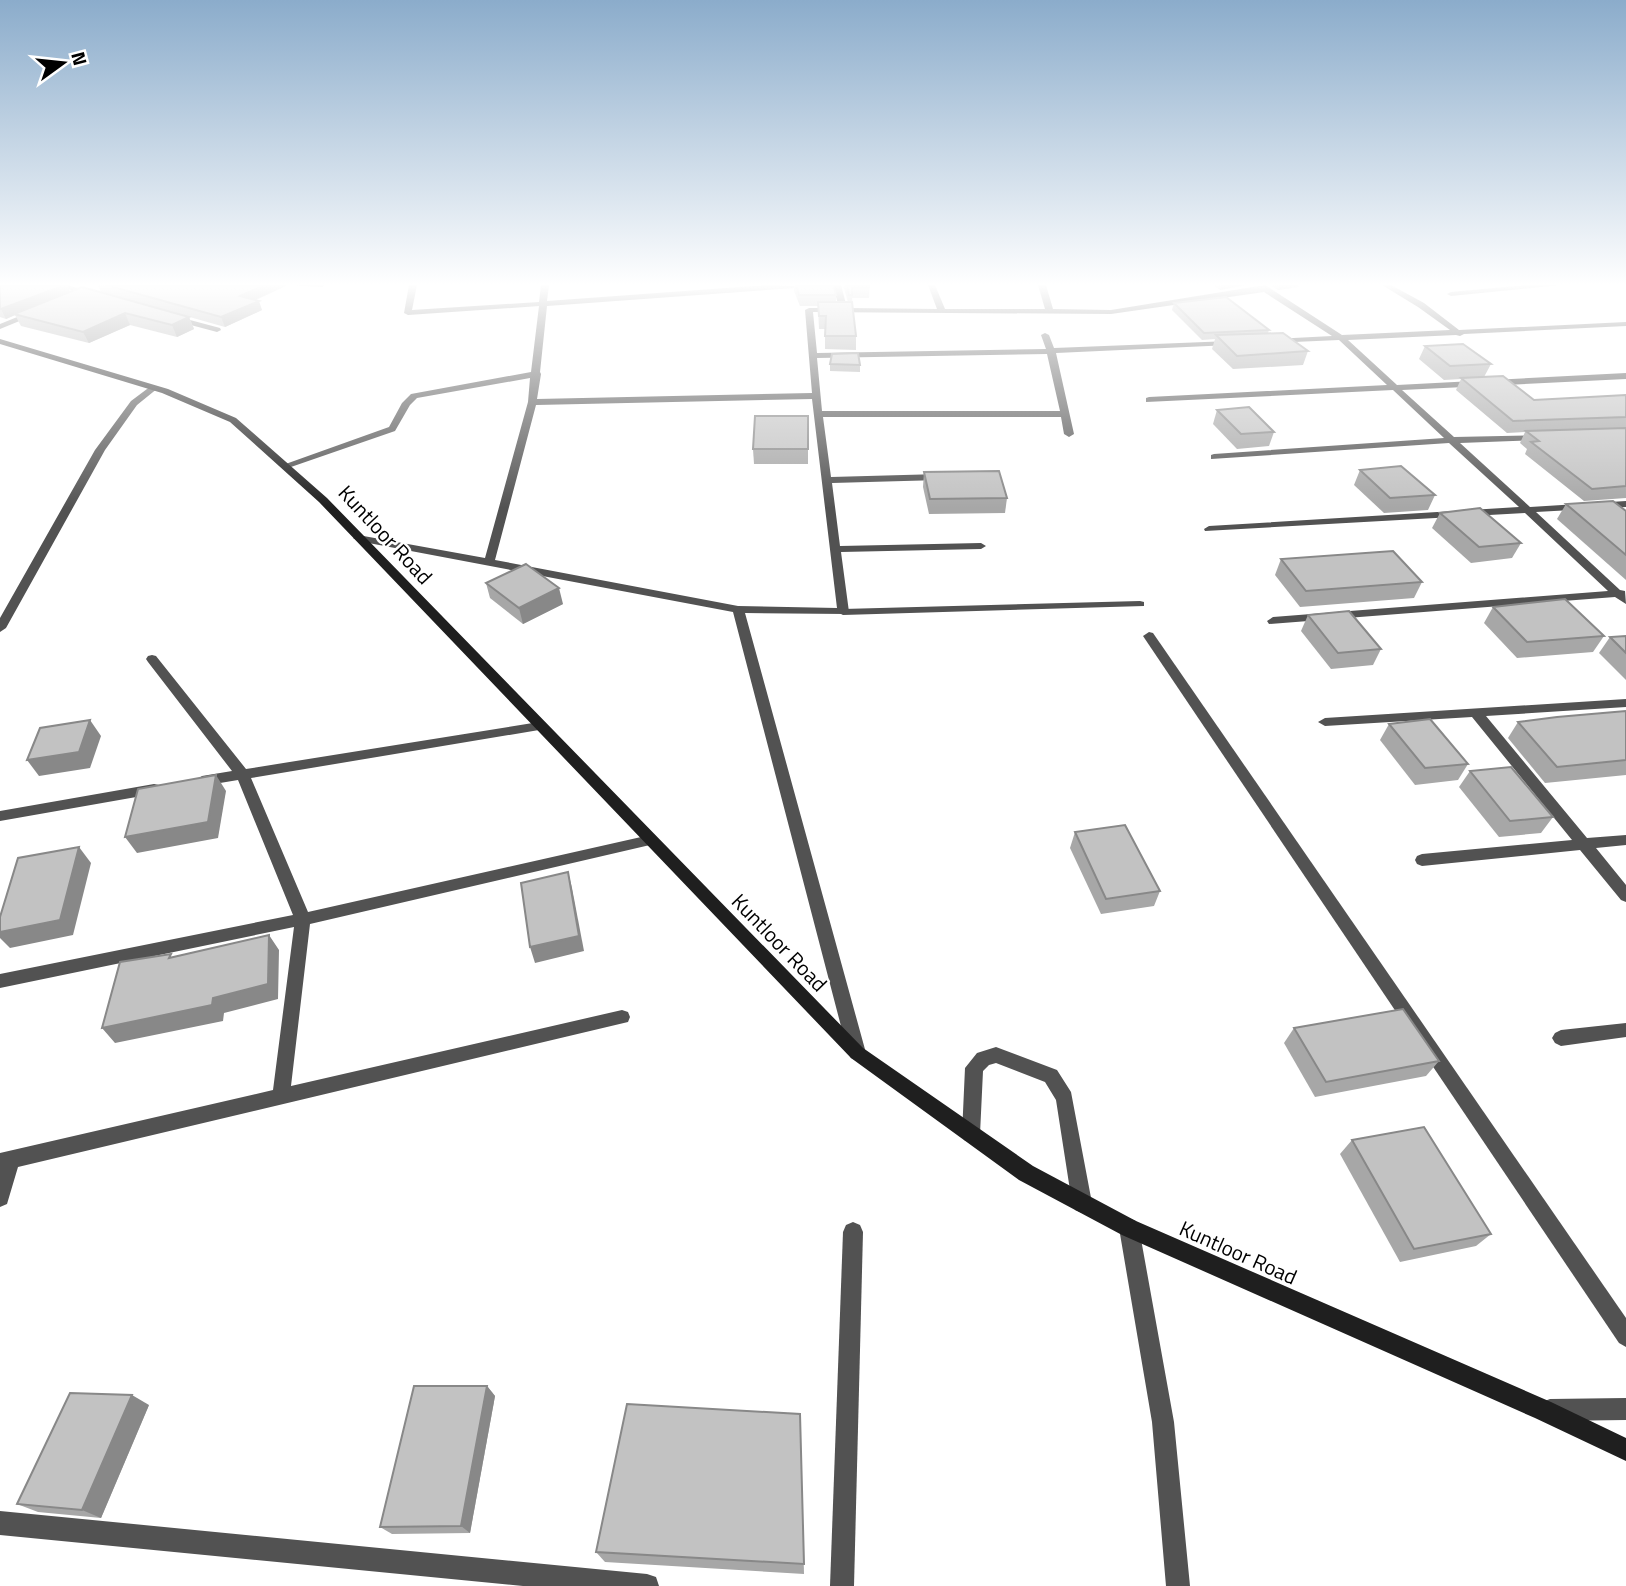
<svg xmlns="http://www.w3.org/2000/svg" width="1626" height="1586" viewBox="0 0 1626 1586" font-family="'Titillium Web',sans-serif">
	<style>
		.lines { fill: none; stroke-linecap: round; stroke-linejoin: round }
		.lane { fill: #525252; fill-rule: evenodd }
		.street { fill: #525252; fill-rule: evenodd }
		.secondary { fill: #1f1f1f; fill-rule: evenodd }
		.wall { fill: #a7a7a7 }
		.shaded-wall { fill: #888 }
		.building { fill: #c2c2c2; stroke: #888; stroke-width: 2 }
		.labels { text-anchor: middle; stroke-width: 5; stroke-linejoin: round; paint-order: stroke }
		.street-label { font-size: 21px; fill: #000; stroke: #fff }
	</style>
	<rect width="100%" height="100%" fill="#fff"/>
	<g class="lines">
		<g class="lane">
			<polygon points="1140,601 1144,602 1144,606 843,615 837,612 843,609"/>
			<polygon points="996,1047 1057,1070 1071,1092 1092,1203 1089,1210 1082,1213 1075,1210 1072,1203 1056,1100 1045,1082 996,1063 989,1065 983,1071 980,1134 978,1140 971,1143 964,1140 962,1134 965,1068 977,1053"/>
		</g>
		<g class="street">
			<polygon points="54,285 68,285 96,294 92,296"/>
			<polygon points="290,285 325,285 322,287"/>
			<path d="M409 285H417L412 310 539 302 541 285H549L547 301 769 285 798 286 794 288 547 306 540 372 541 374 537 399 812 393 805 310 809 308H839L833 285H841L847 308 937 309 928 285H935L945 309H1045L1038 285H1046L1053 309 1111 310 1265 285 1342 335 1450 330 1418 307 1382 285H1391L1424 303 1459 330 1626 322V326L1464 334 1460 336 1456 335 1348 340 1397 385 1626 373V379L1402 390 1454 437 1544 435 1546 437 1541 440 1460 443 1530 507 1626 501V507L1536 512 1620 590 1625 591 1626 604 1615 597 1269 624 1267 621 1273 617 1608 591 1525 513 1205 531 1204 529 1209 526 1519 507 1449 443 1211 459V455L1214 454 1444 438 1393 390 1146 402V398L1149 397 1387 385 1339 340 1271 343V339H1274L1332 336 1264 292 1111 314 813 312 817 353 1046 349 1041 335 1045 333 1049 335 1054 348 1230 341 1234 343 1230 345 1056 353 1074 434 1069 437 1064 434 1061 417H823L831 477 940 474 945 477 940 480 832 483 840 546 981 543 986 546 981 549 841 552 849 612 847 614 745 613 866 1053 863 1058 857 1061 851 1058 848 1053 733 612 358 541 353 538 358 535 485 558 528 402 530 378 417 398 410 405 395 431 288 468 280 466 389 427 402 403 411 394 531 372 539 306 408 315 404 313ZM1047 354 1060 411H822L817 358ZM812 399 837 608 738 606 495 560 536 405Z"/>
			<polygon points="1526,285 1561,285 1451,296 1447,294 1451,292"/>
			<polygon points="32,311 39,313 0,329 0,324"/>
			<polygon points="175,316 220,328 221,330 217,332 172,320 172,316"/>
			<polygon points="151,386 158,388 137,405 105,450 6,628 0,632 0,618 95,450 131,401"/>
			<polygon points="1149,632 1153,633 1626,1318 1626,1347 1619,1343 1143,636"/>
			<polygon points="152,655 156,656 246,769 539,722 546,726 539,730 251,778 308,912 650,835 655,836 657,840 655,844 650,845 310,924 291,1086 622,1010 628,1012 630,1017 628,1022 18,1167 7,1204 0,1207 0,1153 273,1090 294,927 0,988 0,974 293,915 238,780 202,786 195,781 202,776 232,771 148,662 146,659 148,656"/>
			<polygon points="1626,699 1626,707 1486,716 1587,838 1626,835 1626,845 1596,848 1626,885 1626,902 1621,900 1580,850 1422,866 1417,864 1415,860 1417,856 1422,854 1572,840 1472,717 1325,726 1318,722 1325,718"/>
			<polygon points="154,784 159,785 161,789 159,793 0,821 0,811"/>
			<polygon points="1626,1023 1626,1037 1561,1046 1555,1043 1552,1038 1555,1033 1561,1030"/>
			<polygon points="1129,1218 1136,1221 1139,1228 1174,1422 1190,1586 1166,1586 1152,1422 1119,1228 1122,1221"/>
			<polygon points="853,1222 860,1225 863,1232 854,1586 830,1586 843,1232 846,1225"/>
			<polygon points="1626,1398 1626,1420 1550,1421 1542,1418 1539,1410 1542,1402 1550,1399"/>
			<polygon points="0,1511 647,1574 656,1577 659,1586 523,1586 0,1535"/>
		</g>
		<polygon class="secondary" points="0,339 168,389 236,418 327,498 863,1048 1033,1166 1136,1221 1551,1402 1626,1438 1626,1461 1535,1418 1122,1235 1019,1180 851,1058 319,502 230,422 162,393 0,344"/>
	</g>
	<g class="wall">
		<polygon points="0,285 70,292 189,317 194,329 177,337 130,325 89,343 21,326 15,315 6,319 0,317"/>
		<polygon points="98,285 288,285 256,300 262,310 225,327 101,292"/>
		<polygon points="794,285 833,285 836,295 836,302 848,302 843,285 870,285 869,298 852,298 856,336 856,350 825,349 825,329 819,329 818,306 800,306 794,291"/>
		<polygon points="1213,285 1246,285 1220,290"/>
		<polygon points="1270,285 1299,285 1298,287 1278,290"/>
		<polygon points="1174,303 1269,330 1268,333 1308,351 1303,365 1233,369 1212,349 1215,339 1202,340 1172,310"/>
		<polygon points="1425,346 1491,364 1484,377 1534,400 1626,395 1626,498 1584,501 1525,454 1527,449 1520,443 1525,432 1507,433 1456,390 1461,379 1444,380 1419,359"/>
		<polygon points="830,364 860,365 860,372 830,371"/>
		<polygon points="1217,410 1274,432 1269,446 1237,449 1213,424"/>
		<polygon points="808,416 808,464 754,464 753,449"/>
		<polygon points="1360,470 1435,495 1428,510 1384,513 1354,485"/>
		<polygon points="924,472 1007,498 1005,513 929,514 923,487"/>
		<polygon points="1566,504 1626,511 1626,580 1557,519"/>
		<polygon points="1440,513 1521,543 1512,558 1471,563 1432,528"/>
		<polygon points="1281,559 1422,582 1414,598 1300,607 1275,575"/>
		<polygon points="486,583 563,604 523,624 490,598"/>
		<polygon points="1493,607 1604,636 1593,652 1517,658 1484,623"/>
		<polygon points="1308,615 1381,649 1373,665 1331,669 1301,631"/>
		<polygon points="1626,636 1626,680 1599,653 1610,637"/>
		<polygon points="1626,711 1626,775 1545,783 1508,738 1518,722"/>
		<polygon points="1389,724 1468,764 1458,780 1415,785 1380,740"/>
		<polygon points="1470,771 1553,817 1541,833 1499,837 1459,787"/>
		<polygon points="1075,832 1160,891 1154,906 1101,914 1070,848"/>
		<polygon points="1294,1028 1439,1061 1426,1076 1315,1097 1284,1043"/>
		<polygon points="1352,1140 1491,1234 1476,1246 1400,1262 1340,1154"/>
		<polygon points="487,1386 495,1396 470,1533 392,1534 380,1527"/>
		<polygon points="149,1405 101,1518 38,1512 17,1504"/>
		<polygon points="800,1414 804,1574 605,1562 596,1552"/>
	</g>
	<g class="shaded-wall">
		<polygon points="65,285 67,285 71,294 14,314 15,315 6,319 1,309"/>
		<polygon points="264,285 288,285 243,305 240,296"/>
		<polygon points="1221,285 1246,285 1220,290"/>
		<polygon points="1279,285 1299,285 1298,287 1278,290"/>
		<polygon points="259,301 262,310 225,327 221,317"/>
		<polygon points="125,313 130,325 89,343 83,332"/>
		<polygon points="189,317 194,329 177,337 172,325"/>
		<polygon points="559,588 563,604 523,624 519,608"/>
		<polygon points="90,720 101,736 90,768 39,776 27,760"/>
		<polygon points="216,775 226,791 218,838 137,853 125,837"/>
		<polygon points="79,847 91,863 73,935 10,948 0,938 0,932"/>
		<polygon points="568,872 572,888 584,951 535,963 530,947"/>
		<polygon points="269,935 279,950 278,999 224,1013 223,1021 115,1043 102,1028 213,998"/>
		<polygon points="487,1386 495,1396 470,1533 461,1526"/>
		<polygon points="132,1395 149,1405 101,1518 82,1510"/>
	</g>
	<g class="building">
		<polygon points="0,285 65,285 1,309 0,309"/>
		<polygon points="106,285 264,285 240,296 259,301 221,317"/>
		<polygon points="796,285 833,285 836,295 799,295"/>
		<polygon points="847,285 869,285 869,287 852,287 852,295 849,295"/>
		<polygon points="82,287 189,317 172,325 125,313 83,332 14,314"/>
		<polygon points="1226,297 1269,330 1204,333 1174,303"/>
		<polygon points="818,302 852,302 856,336 825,336 826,316 819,316"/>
		<polygon points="1283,333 1308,351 1237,356 1216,335"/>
		<polygon points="1463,344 1491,364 1450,366 1425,346"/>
		<polygon points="858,353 860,365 830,364 832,354"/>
		<polygon points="1503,376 1534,400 1626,395 1626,417 1513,421 1461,378"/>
		<polygon points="1249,407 1274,432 1241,434 1217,410"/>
		<polygon points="755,416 808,416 808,449 753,449"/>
		<polygon points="1626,428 1626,486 1592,489 1531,442 1539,441 1526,431"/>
		<polygon points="1401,466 1435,495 1390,498 1360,470"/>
		<polygon points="999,471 1007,498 930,499 924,472"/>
		<polygon points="1613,501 1626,511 1626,555 1566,504"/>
		<polygon points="1480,508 1521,543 1479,547 1440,513"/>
		<polygon points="1393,551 1422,582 1306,591 1281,559"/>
		<polygon points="526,564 559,588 519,608 486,583"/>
		<polygon points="1565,599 1604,636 1527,642 1493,607"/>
		<polygon points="1349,611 1381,649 1338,653 1308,615"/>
		<polygon points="1626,636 1626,653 1610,637"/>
		<polygon points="1626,711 1626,760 1557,767 1518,722 1557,717"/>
		<polygon points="1430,719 1468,764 1425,768 1389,724"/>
		<polygon points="90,720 79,752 27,760 40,728"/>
		<polygon points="1511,767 1553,817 1510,821 1470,771"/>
		<polygon points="216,775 208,822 125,837 138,789"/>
		<polygon points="1125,825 1160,891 1106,899 1075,832"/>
		<polygon points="79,847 60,920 0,932 0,917 18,858"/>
		<polygon points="568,872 579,936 530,947 521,883"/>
		<polygon points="269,935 268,984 213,998 212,1005 102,1028 120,962 171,954 169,958"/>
		<polygon points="1403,1009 1439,1061 1326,1082 1294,1028"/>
		<polygon points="1424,1127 1491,1234 1414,1249 1352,1140"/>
		<polygon points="414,1386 487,1386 461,1526 380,1527"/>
		<polygon points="70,1393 132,1395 82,1510 17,1504"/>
		<polygon points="627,1404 800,1414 804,1564 596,1552"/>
	</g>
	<linearGradient id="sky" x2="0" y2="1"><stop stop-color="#8baccb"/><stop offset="0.56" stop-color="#fff"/><stop offset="1" stop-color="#fff" stop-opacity="0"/></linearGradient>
	<rect width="1626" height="508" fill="url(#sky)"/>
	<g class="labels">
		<g class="street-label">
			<text transform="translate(385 535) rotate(47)" y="7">Kuntloor Road</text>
			<text transform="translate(779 943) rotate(46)" y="7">Kuntloor Road</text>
			<text transform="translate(1238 1253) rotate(24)" y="7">Kuntloor Road</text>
		</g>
	</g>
	<g transform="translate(63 63) rotate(75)" stroke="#ffffff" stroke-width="5" paint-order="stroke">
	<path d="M0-5L12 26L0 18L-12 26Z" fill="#000000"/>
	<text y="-10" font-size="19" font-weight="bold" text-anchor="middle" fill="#000000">N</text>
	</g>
</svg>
